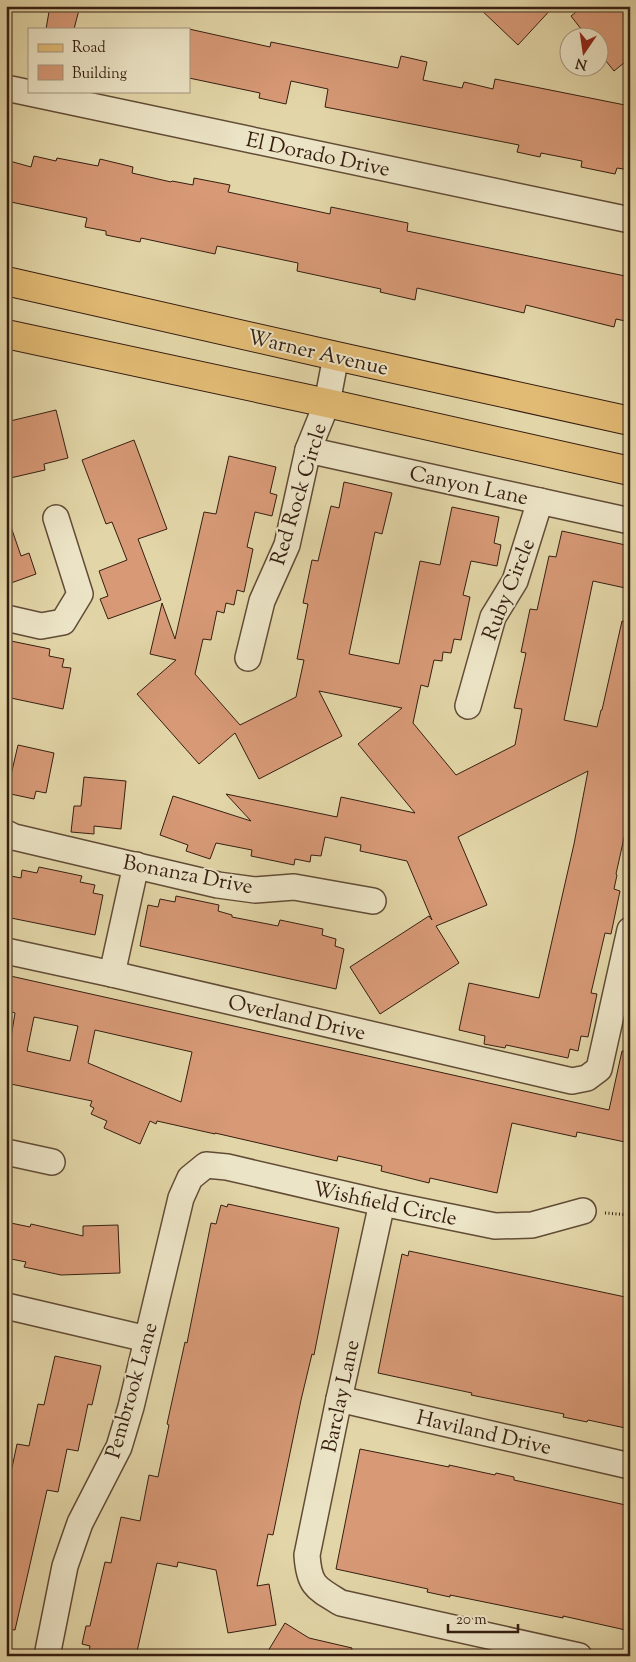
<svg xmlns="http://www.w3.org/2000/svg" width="636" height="1662" viewBox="0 0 636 1662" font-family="'Sorts Mill Goudy',serif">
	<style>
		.building { fill: #d79976; stroke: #361f11; fill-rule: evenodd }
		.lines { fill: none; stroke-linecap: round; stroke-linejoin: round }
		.minor-casing { stroke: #614c36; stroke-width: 28 }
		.primary-casing { stroke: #361f11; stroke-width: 30 }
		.path { stroke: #361f11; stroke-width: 3; stroke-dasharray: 1 2.5; stroke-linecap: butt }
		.minor { stroke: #ece4c6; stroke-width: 25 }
		.primary { stroke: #e1ba74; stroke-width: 28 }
		.labels { text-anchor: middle; stroke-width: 4; stroke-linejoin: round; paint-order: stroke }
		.street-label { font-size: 21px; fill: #361f11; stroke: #ece4c6 }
	</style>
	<rect width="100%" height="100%" fill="#e2d5a7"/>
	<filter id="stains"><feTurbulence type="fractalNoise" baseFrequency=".004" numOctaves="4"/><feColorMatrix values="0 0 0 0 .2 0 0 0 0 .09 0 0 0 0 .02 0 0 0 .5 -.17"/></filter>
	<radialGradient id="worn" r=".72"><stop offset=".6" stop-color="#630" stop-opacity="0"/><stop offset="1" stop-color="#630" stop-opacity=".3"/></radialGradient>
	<g class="building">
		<polygon points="50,6 80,6 74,29 46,29"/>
		<polygon points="477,6 554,6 518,45"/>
		<polygon points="584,6 630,6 630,58 614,71 598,51 598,38 588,38 571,16"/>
		<polygon points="189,29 270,47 271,42 398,68 401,56 427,62 423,80 462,88 464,82 493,89 495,79 630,106 630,170 617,168 615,174 581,167 582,161 541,153 540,157 517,152 519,145 325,107 328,89 291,81 286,104 259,98 260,93 189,78"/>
		<polygon points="34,156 56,161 57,158 98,166 100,159 133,167 132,173 171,182 172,181 193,185 194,178 230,185 228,192 330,214 331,207 408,223 407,231 630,277 630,322 616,319 614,327 526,305 524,313 417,288 415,300 380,292 381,289 297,271 298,263 217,246 215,254 141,238 140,242 106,235 106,231 85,227 87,218 6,201 6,160 31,167"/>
		<polygon points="56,410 68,458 44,464 45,470 6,479 6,422"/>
		<polygon points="134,440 167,529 138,539 161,600 108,619 100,599 108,596 99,571 127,560 112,522 106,524 82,460"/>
		<polygon points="229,456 276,467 270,493 277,495 272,516 255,512 247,547 253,549 244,592 237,590 234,605 226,603 224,613 217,611 211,640 203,639 195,674 240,725 296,697 304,660 297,659 308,604 303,603 312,560 318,561 331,506 339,508 344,482 392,493 382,534 375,532 349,654 399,664 420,561 440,565 452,507 499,517 494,543 501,545 497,566 471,561 463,595 470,597 461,640 454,639 451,653 443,652 442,661 434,660 428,687 421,685 413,723 456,775 515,745 522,709 514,708 526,653 521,652 530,609 537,610 549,556 556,557 562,531 630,546 630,589 593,581 564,720 597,727 601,710 602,710 622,621 630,622 630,830 626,829 616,874 617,875 614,889 620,891 611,934 605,933 591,993 597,994 588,1037 581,1036 578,1051 570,1049 568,1058 506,1045 505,1048 484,1044 485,1036 459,1030 469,983 539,998 574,844 588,771 458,837 487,905 436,926 459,963 380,1014 350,967 429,916 432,920 407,861 360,851 361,845 325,837 321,856 311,855 310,862 295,859 294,865 251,856 252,850 216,843 210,859 186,851 188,845 160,835 173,796 251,821 226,794 337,817 341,797 415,813 358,744 402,708 319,691 342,736 259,779 235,733 199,764 137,694 176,660 150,654 162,603 175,639 204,512 216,514"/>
		<polygon points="6,521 9,521 21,556 29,553 36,574 11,583 6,567"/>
		<polygon points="6,640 50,649 49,656 64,659 62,667 71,668 63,709 6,697"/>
		<polygon points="18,745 54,753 46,793 36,791 34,799 6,793 6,774 11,775"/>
		<polygon points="84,777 126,781 121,829 94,826 94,834 71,832 74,806 81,806"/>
		<polygon points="39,867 82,876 80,882 95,885 93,893 103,895 95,935 6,917 6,899 11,876 21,878 22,870 37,873"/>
		<polygon points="176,896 219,905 218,911 232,915 232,917 278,926 280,920 323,929 322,935 336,939 335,946 344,949 336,989 140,946 148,905 158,907 160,899 175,902"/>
		<path d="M6 975 609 1110 622 1051 630 1052V1143L577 1132 576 1137 512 1123 497 1193 430 1178 429 1183 381 1171 382 1166 338 1156 337 1161 215 1133V1134L157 1121 156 1124 150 1121 140 1144 104 1128 107 1121 91 1114 94 1108 90 1106 92 1101 6 1083V1049L9 1050 15 1013 6 1010ZM34 1017 78 1026 70 1061 27 1051ZM95 1030 192 1052 181 1102 88 1063Z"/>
		<polygon points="228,1204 339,1228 314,1355 312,1354 301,1400 273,1535 268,1534 257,1586 269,1584 276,1625 228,1633 216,1570 178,1562 177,1567 157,1563 136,1656 88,1656 90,1646 82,1644 86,1626 90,1626 105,1562 111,1563 121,1517 140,1521 149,1475 158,1477 169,1425 167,1424 185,1342 187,1343 211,1223 216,1224 221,1205 227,1207"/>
		<polygon points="6,1222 30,1227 31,1224 83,1236 83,1226 118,1225 120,1273 61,1275 24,1267 26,1262 6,1258"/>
		<polygon points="409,1251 630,1298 630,1429 588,1420 587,1422 563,1417 564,1414 471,1395 472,1393 378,1373 402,1254 408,1256"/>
		<polygon points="55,1356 101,1366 92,1405 88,1404 78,1451 67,1449 58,1492 47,1490 15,1630 6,1629 6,1496 17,1444 29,1446 38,1404 44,1405"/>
		<polygon points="360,1449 449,1467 449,1465 495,1475 496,1473 514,1477 514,1480 630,1506 630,1631 563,1616 563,1618 450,1595 450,1597 427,1592 428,1589 336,1569"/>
		<polygon points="285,1623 309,1638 352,1648 351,1656 265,1656"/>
	</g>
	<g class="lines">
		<g class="minor-casing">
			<g id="minor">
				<polyline points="6,88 630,220"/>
				<polyline points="308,450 630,521"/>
				<polyline points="6,618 41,626 63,622 80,594 56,518"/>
				<polyline points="248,658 262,601 287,545 308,450 327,403 336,356"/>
				<polyline points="468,706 493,617 515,581 540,501"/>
				<polyline points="6,833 14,837 218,885 255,890 294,887 373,901"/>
				<polyline points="6,951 112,974 572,1081 587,1078 599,1069 630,930"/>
				<polyline points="112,974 136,865"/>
				<polyline points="6,1152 52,1162"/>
				<path d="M382 1203 339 1399 307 1555C309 1586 316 1588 341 1603L579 1656"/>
				<polyline points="6,1306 147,1339"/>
				<polyline points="339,1399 630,1466"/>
				<polyline points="47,1656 65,1566 80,1523 119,1447 131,1407 181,1198 190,1178 206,1165 227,1167 382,1203 495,1226 532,1225 583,1211"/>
			</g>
		</g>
		<g class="primary-casing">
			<g id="primary">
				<polyline points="6,281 336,356 630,421"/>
				<polyline points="6,334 327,403 630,471"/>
			</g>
		</g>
		<polyline class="path" points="605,1213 630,1215"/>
		<use href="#minor" class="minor"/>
		<use href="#primary" class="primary"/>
	</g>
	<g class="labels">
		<g class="street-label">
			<text transform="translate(318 154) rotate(12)" y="7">El Dorado Drive</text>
			<text transform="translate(318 352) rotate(13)" y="7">Warner Avenue</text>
			<text transform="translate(469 485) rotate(12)" y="7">Canyon Lane</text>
			<text transform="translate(298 494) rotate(-73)" y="7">Red Rock Circle</text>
			<text transform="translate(508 589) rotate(-68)" y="7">Ruby Circle</text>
			<text transform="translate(188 874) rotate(11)" y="7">Bonanza Drive</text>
			<text transform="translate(297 1017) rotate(13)" y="7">Overland Drive</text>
			<text transform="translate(385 1203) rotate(12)" y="7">Wishfield Circle</text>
			<text transform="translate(131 1390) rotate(-74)" y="7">Pembrook Lane</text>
			<text transform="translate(340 1396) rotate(-78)" y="7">Barclay Lane</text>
			<text transform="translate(484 1432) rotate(13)" y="7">Haviland Drive</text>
		</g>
	</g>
	<rect width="636" height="1662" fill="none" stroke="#e2d5a7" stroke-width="25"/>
	<rect x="8" y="8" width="621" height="1647" fill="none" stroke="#361f11" stroke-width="2.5"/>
	<rect x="12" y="12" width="611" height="1637" fill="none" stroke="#361f11"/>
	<rect x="28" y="28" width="162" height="65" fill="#ece4c6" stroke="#a3957e"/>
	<rect x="38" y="44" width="25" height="8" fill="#e1ba74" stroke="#a3957e"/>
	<text x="72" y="52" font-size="15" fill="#361f11">Road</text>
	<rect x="38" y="65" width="25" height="15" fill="#d79976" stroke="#a3957e"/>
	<text x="72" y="78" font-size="15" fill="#361f11">Building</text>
	<g transform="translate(584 52) rotate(193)"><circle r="24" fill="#ece4c6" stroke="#a3957e"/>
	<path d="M0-4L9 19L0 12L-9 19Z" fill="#8f2418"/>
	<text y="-8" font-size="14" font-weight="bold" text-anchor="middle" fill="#361f11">N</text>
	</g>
	<path d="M448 1624v8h70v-8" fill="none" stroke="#361f11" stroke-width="2.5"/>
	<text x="456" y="1624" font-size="15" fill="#361f11" stroke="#ece4c6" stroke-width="4" paint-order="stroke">20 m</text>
	<rect width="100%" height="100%" filter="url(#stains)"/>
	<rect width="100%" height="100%" fill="url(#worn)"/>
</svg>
